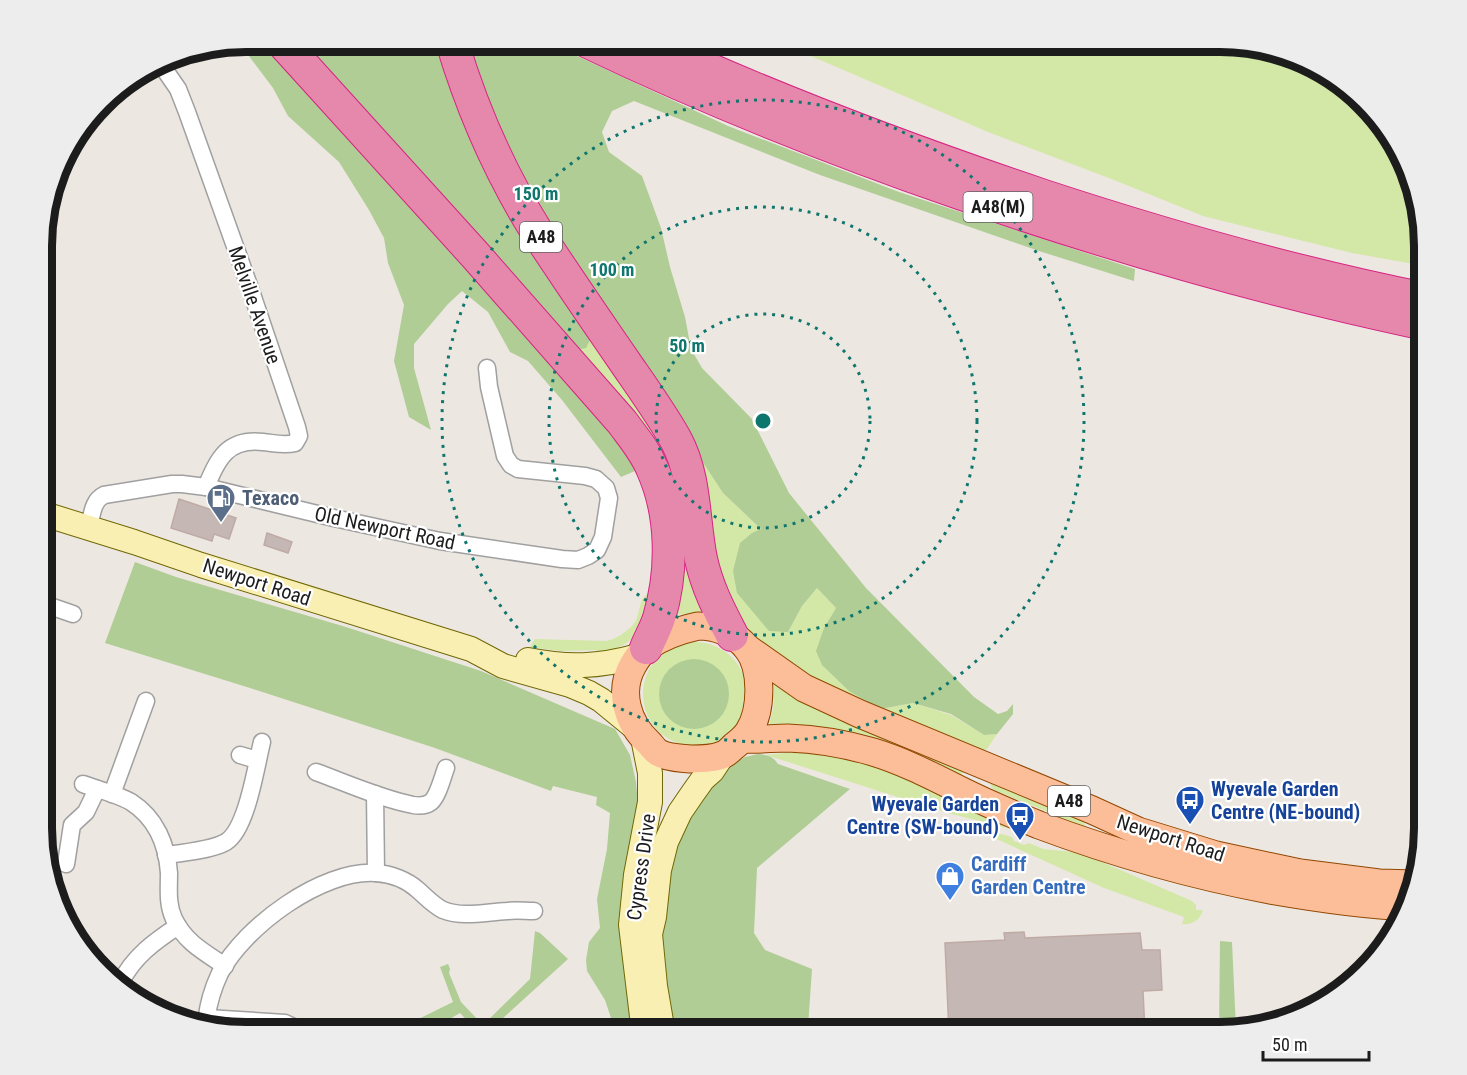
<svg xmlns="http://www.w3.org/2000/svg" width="1467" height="1075" viewBox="0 0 1467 1075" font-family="'Roboto Condensed',sans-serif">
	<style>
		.grass { fill: #d3e8a6 }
		.forest { fill: #b0cd95 }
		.building { fill: #c5b8b4; stroke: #bfaaa4; stroke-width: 1.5 }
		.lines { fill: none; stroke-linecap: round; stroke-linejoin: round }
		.street-casing { stroke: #a0a0a0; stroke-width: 19 }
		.secondary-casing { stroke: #706805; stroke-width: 26 }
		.primary-casing { stroke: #924701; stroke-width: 29 }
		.highway-casing { stroke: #d52482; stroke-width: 34 }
		.street { stroke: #fff; stroke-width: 16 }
		.secondary { stroke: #f9efb3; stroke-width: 24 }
		.primary { stroke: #fbbe98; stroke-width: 27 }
		.highway { stroke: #e588ab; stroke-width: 32 }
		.ring { fill: none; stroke: #0f766e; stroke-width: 3; stroke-dasharray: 3 6 }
		.labels { text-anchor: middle; stroke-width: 4.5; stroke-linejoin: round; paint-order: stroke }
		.shield { fill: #fff; stroke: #606060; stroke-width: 1.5 }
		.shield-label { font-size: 18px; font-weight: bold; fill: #1c1c1c }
		.street-label { font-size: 20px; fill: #1c1c1c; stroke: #fff }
		.service-label { font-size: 20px; font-weight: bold; fill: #4e5e75; stroke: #fff; text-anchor: start }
		.transit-label { font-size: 20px; font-weight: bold; fill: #164399; stroke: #fff; text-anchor: start }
		.shop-label { font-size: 20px; font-weight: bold; fill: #366cbe; stroke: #fff; text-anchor: start }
		.rim { fill: none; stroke: #1c1c1c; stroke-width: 8 }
		.centre { fill: #0f766e; stroke: #fff; stroke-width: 3 }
		.ring-label { font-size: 18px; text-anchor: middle; font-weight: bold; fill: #0f766e; stroke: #fff; stroke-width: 4.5; stroke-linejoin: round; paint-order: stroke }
	</style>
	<rect width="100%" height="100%" fill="#ede7e1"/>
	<g class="grass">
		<polygon points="778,42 1234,42 1287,53 1345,84 1404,156 1425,233 1425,266 1352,253 1203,216 1114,180 988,132"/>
		<polygon points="586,321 666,441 705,613 672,615 678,538 576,350"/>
		<polygon points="685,434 723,493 761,529 788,632 802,606 817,588 836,608 824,628 880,709 913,703 951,715 984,735 997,734 987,749 976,754 834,695 758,641 739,621 722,591"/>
		<path d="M651 590C640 630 642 642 598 655L597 650 560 651 530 647 535 639 606 641 613 639 621 635 631 627 636 621 642 599Z"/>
		<circle cx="695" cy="694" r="52"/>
		<path d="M772 677 966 771 958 776 768 728C774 710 776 695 772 677Z"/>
		<polygon points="794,752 813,752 865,761 972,804 1007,828 948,813 766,755"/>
		<polygon points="988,779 1082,819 1087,830 1081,831 1056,815 996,791 992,788"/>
		<path d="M959 822 1012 837 1014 841 1024 845 1029 843 1043 849 1073 852 1102 862 1192 901 1196 905V910H1203C1200 920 1193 925 1182 924L1184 917 1104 888Z"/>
	</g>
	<g class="forest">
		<polygon points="247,42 269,42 631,448 635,471 621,477 562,400 528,361 510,352 488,312 462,291 448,304 414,344 414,368 431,430 409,417 394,361 404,305 388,263 384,238 369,210 339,162 288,116 273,88 239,43"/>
		<polygon points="298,42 438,42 586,321 590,340 586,348 576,350"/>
		<polygon points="464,42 547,42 728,126 899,192 1135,269 1134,281 1039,251 820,175 634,101 612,111 602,132 609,152 642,176 661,228 670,267 685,317 691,349 702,368 752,419 789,493 866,588 974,697 998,714 1007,711 1013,704 1013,714 997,734 984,735 951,714 913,703 880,709 849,691 822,665 816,651 824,628 836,608 817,588 802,606 788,632 769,631 737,593 733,571 740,543 752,533 761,529 723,493 579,273 517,172"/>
		<polygon points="135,562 176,577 346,627 481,671 615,729 630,755 636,782 638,804 640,1033 616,1033 605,1000 587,971 586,960 589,942 600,928 597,899 607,849 610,813 596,805 597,797 553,786 551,791 435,748 250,688 105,643"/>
		<circle cx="694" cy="694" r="35"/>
		<path d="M758 754C767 755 773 756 778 764L850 789 757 868 754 933 765 950 812 969 808 1027 795 1026 797 1033H670L657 938 680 826 730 766 745 757Z"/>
		<polygon points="535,931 540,933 568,959 491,1029 494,1033 479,1033 460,1013 426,1033 390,1033 453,1002 440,967 448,964 450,969 449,973 461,1002 483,1025 530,979"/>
		<polygon points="1220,941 1232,942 1236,1029 1221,1033 1219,1033"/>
	</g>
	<g class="building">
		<polygon points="179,499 236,518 229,539 214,534 212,541 171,528"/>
		<polygon points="267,533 292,542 288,553 264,545"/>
		<polygon points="1024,932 1025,938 1140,933 1142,950 1160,950 1162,990 1143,991 1145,1033 949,1033 945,943 1005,940 1004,933"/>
	</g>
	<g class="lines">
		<g class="street-casing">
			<g id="street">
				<path d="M160 63 178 89 187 112 251 291 297 427 299 436 295 443C284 446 274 443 263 442 227 438 218 459 206 487"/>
				<path d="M89 527C92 516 92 501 104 495L172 484H182L206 487 334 518 440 541 562 559 578 560 588 556 597 550 603 537 609 498 606 488 596 479 585 476 518 469 511 465 505 456 489 387 487 368"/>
				<polyline points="44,604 73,614"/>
				<polyline points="240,755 257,760"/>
				<path d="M316 772C346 783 382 799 413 805 419 806 426 806 431 802 438 796 443 776 446 768"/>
				<path d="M83 784C99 790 117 794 131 802 156 818 167 845 169 873 169 889 167 904 174 919 185 942 204 952 225 966"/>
				<polyline points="112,794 146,701"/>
				<polyline points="375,794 376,873"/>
				<path d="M166 855C182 853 212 850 226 842 247 829 256 766 262 742"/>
				<polyline points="66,864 72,825 86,812 97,789"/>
				<path d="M121 982C133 957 155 941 178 926"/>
				<polyline points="207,1018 285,1023 306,1033"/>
				<path d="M206 1026C207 1008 212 990 220 973 244 927 322 869 376 873 391 874 407 880 418 890 426 897 433 905 443 910 463 918 486 912 507 911 516 910 525 911 534 911"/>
			</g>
		</g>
		<g class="secondary-casing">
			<g id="secondary">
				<polyline points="44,514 134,542 201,565 471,649 503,666 570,685 589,693 601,700 634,727"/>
				<path d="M528 660C568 668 599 667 638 656"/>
				<polyline points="643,738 650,773 650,802 636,875 631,925 644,1033"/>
				<polyline points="663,1033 655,986 650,934 654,917 659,870 666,842 680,812 693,793 703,779 712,771 722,756"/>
			</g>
		</g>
		<g class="primary-casing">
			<g id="primary">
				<path d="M698 626C716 626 735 633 747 648 763 668 762 710 749 731 745 738 739 742 733 747 730 750 726 754 722 755 713 759 700 759 690 759 681 758 668 758 659 753 655 751 652 746 649 743 627 723 618 691 633 665 637 658 641 652 647 647 662 636 680 630 698 626Z"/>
				<polyline points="747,648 804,688 860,714 1092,810 1138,831 1216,855 1300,873 1379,883 1415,884"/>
				<path d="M743 739C758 740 773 738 788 738 817 739 846 744 873 752 903 761 932 776 960 790 986 803 1012 814 1039 825 1114 853 1191 875 1270 890 1316 898 1362 905 1409 907"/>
			</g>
		</g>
		<g class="highway-casing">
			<g id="highway">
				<path d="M282 42 476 256 622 422C633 437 645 451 652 468 673 514 673 571 659 618 656 628 650 638 646 648"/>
				<path d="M452 42C472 109 500 173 537 232 567 278 598 323 629 368 645 391 662 415 676 440 696 477 693 520 701 559 707 587 719 610 732 635"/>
				<path d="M588 42C709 100 835 150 962 194 1113 246 1268 291 1425 324"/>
				<path d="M648 42C777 101 910 151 1044 196 1169 237 1296 273 1425 299"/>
			</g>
		</g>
		<use href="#street" class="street"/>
		<use href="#secondary" class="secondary"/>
		<use href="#primary" class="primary"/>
		<use href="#highway" class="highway"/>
	</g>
	<g class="ring">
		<circle cx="763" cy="421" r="107"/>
		<circle cx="763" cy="421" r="214"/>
		<circle cx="763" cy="421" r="321"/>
	</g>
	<defs>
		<g id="fuel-pin" transform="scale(1.5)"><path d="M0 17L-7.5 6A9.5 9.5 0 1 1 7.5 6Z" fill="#5c6f8a" stroke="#fff"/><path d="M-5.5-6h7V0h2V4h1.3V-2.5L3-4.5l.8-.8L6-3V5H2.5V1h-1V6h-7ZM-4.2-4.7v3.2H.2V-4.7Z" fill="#fff"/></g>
		<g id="bus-pin" transform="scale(1.5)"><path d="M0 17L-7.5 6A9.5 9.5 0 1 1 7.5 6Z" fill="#1a4fb4" stroke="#fff"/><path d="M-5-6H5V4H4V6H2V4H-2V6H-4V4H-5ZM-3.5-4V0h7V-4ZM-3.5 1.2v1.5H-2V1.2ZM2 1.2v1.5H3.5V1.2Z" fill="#fff"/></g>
		<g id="shop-pin" transform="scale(1.5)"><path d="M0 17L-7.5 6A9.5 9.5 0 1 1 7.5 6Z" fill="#3f7fe0" stroke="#fff"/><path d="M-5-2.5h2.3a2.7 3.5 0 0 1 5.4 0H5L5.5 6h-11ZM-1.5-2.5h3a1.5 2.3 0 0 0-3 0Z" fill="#fff"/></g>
	</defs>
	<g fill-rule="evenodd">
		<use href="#fuel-pin" x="221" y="498"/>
		<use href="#bus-pin" x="1190" y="800"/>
		<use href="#bus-pin" x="1020" y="816"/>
		<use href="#shop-pin" x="950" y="876"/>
	</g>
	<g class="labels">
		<g class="shield">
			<rect x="963.5" y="192" width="69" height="30" rx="4.5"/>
			<rect x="520" y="222" width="42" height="30" rx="4.5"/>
			<rect x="1048" y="786" width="42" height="30" rx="4.5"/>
		</g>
		<g class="shield-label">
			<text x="998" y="213">A48(M)</text>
			<text x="541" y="243">A48</text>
			<text x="1069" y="807">A48</text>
		</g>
		<g class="street-label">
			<text transform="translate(255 305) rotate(71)" y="7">Melville Avenue</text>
			<text transform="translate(385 528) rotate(12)" y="7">Old Newport Road</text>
			<text transform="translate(257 582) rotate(18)" y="7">Newport Road</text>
			<text transform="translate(1171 838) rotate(18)" y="7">Newport Road</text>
			<text transform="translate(641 867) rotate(-82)" y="7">Cypress Drive</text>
		</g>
		<g class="service-label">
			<text x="242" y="505">Texaco</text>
		</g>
		<g class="transit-label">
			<text x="1211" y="796">Wyevale Garden<tspan x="1211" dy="23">Centre (NE-bound)</tspan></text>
			<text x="999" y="811" text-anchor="end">Wyevale Garden<tspan x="999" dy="23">Centre (SW-bound)</tspan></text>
		</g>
		<g class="shop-label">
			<text x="971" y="871">Cardiff<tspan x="971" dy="23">Garden Centre</tspan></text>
		</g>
	</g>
	<path d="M0 0H1467V1075H0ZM246 52H1220A194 194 0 0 1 1414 246V828A194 194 0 0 1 1220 1022H246A194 194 0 0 1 52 828V246A194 194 0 0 1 246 52Z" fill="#ededed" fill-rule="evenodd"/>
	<path class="rim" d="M246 52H1220A194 194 0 0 1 1414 246V828A194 194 0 0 1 1220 1022H246A194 194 0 0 1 52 828V246A194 194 0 0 1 246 52Z"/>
	<circle cx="763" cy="421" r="9" class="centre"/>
	<g class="ring-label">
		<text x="536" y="200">150 m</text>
		<text x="612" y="276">100 m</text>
		<text x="687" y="352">50 m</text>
	</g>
	<path d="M1263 1051v9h106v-9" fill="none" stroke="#1c1c1c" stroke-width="3"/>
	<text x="1272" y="1051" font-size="18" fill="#1c1c1c" stroke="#ffffff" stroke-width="4.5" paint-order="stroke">50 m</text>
</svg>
